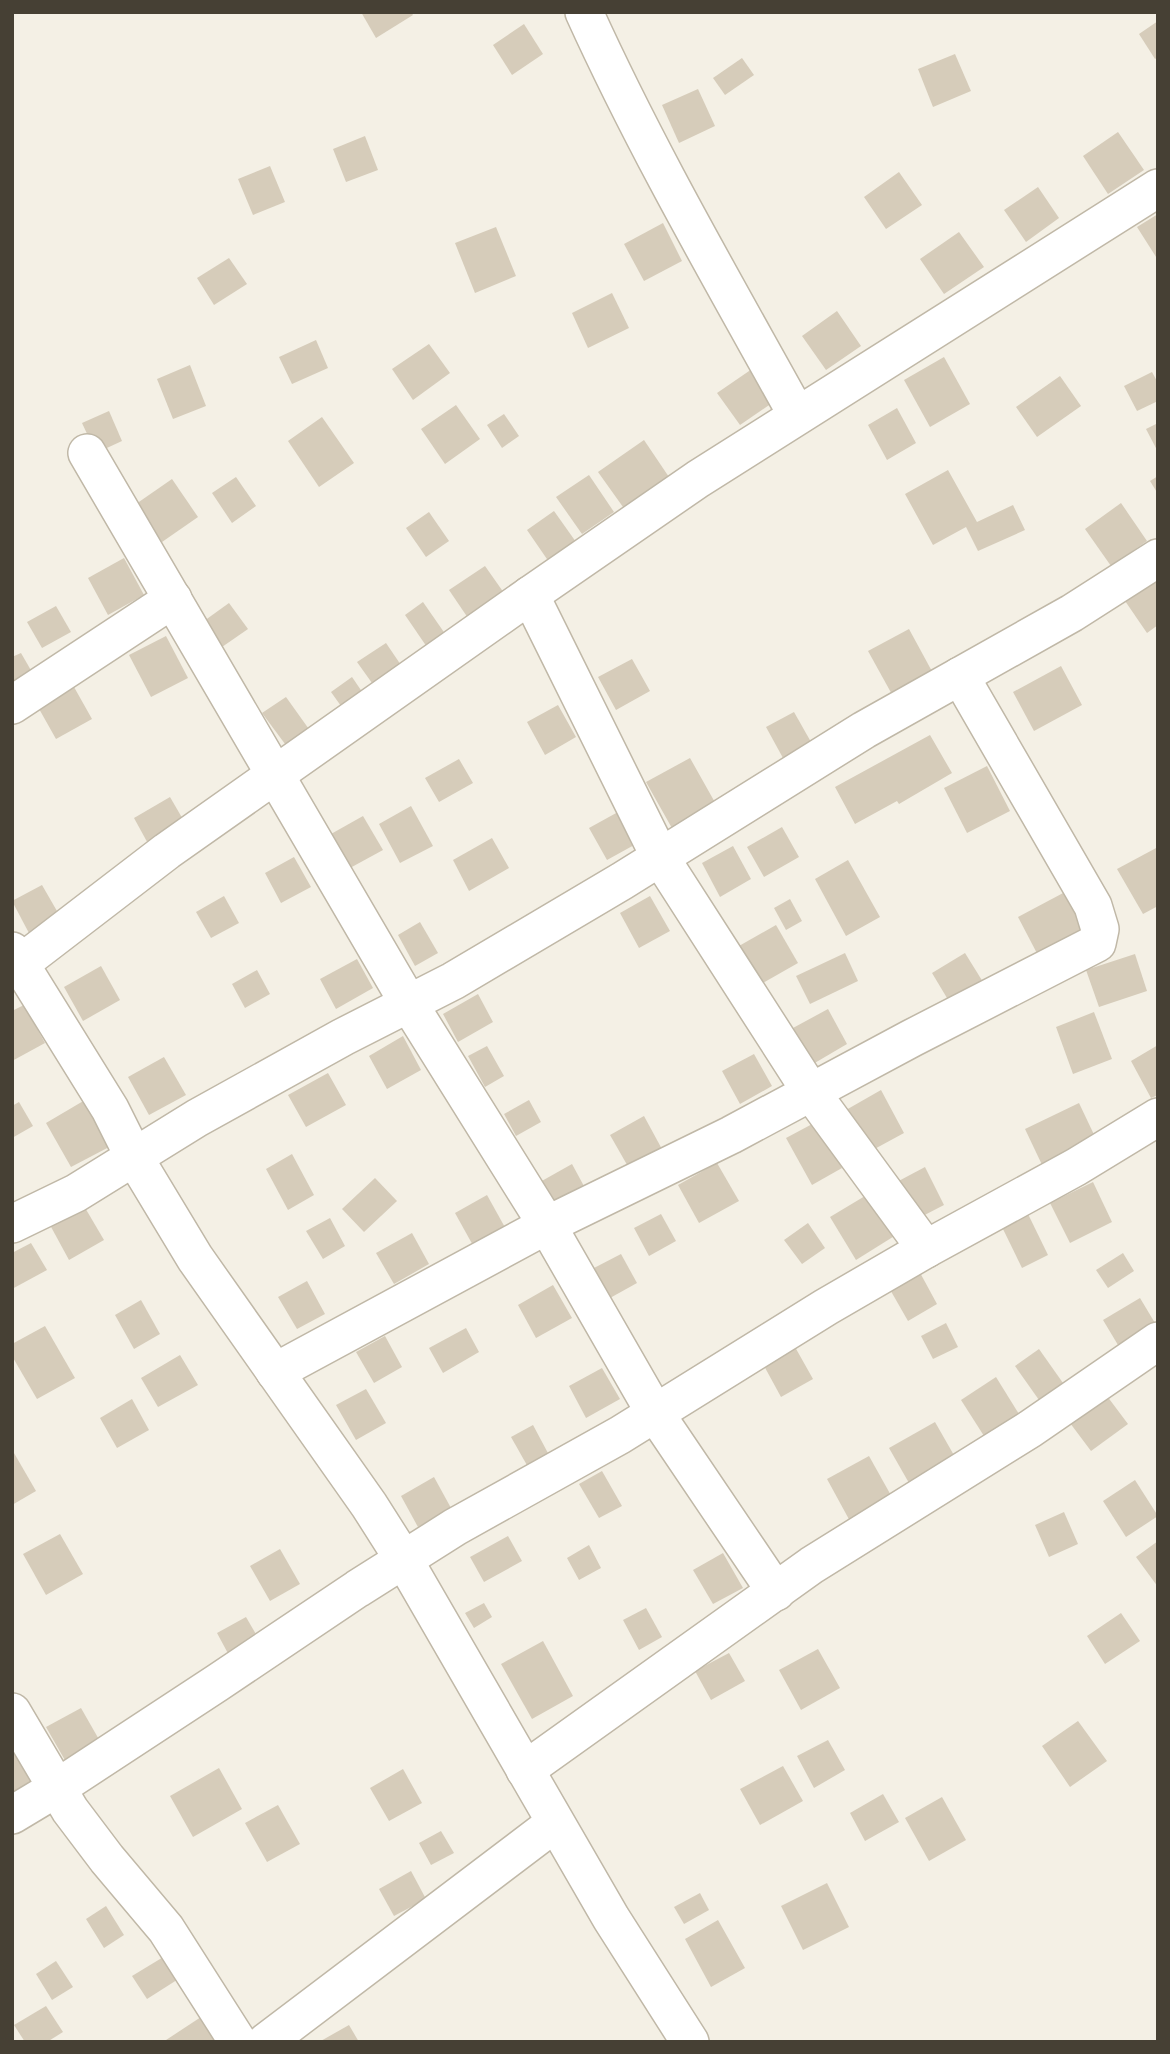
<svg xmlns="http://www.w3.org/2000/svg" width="1170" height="2054" viewBox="0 0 1170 2054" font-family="Raleway,sans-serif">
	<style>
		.building { fill: #d6ccba }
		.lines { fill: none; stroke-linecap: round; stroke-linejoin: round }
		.minor-casing { stroke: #c0b8a7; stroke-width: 40 }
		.minor { stroke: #fff; stroke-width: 37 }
	</style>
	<rect width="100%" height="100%" fill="#f4f0e5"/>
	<g class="building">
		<polygon points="361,12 411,12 413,15 376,38"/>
		<polygon points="1158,21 1158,57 1155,59 1139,34"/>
		<polygon points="524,24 543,54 512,75 493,45"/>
		<polygon points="955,54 971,91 933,107 918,69"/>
		<polygon points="742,58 754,75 725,95 713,78"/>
		<polygon points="698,89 715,126 679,143 662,105"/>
		<polygon points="1118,132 1144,170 1108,194 1083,156"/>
		<polygon points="365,136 378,170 346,182 333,149"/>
		<polygon points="270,166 285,202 253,215 238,179"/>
		<polygon points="899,172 922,205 886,229 864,197"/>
		<polygon points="1038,187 1059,218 1026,242 1004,210"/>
		<polygon points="1158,214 1158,260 1137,227"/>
		<polygon points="663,223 682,261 644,281 624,244"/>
		<polygon points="496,227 516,276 475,293 455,243"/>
		<polygon points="959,232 984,267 944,294 920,259"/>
		<polygon points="229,258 247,284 214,305 197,278"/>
		<polygon points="612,293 629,328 588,348 572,313"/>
		<polygon points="837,311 861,346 826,370 802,336"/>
		<polygon points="316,340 328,368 292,384 279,357"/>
		<polygon points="429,344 450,373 413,400 392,369"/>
		<polygon points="944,357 970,404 930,427 904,380"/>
		<polygon points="190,365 206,406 173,419 157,379"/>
		<polygon points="752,369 775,401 740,425 717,393"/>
		<polygon points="1152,372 1158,383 1158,401 1137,411 1124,386"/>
		<polygon points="1060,376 1081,406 1037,437 1016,407"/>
		<polygon points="456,405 480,439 445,464 421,429"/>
		<polygon points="897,408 916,443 887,460 868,425"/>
		<polygon points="109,411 122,441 96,453 82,423"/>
		<polygon points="504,414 519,436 502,448 487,425"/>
		<polygon points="322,417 354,463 319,487 288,441"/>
		<polygon points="1158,423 1158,452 1146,429"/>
		<polygon points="644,440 673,483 628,514 598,472"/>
		<polygon points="948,470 977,522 1013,505 1025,530 978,551 966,527 933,545 905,494"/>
		<polygon points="589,475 614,512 582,534 556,497"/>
		<polygon points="1158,476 1158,494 1150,481"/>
		<polygon points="236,477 256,506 232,523 212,493"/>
		<polygon points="172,479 198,517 162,542 136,504"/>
		<polygon points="1121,503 1147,541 1111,566 1085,529"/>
		<polygon points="554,511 576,542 549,562 527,530"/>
		<polygon points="429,512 449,541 426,557 406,528"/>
		<polygon points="124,558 144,595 108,615 88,578"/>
		<polygon points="485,566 504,593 468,618 449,590"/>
		<polygon points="1158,574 1158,625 1147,633 1123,598"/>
		<polygon points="423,602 448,638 429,650 405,615"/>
		<polygon points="229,603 248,629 222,647 204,621"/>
		<polygon points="56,606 71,632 42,648 27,622"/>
		<polygon points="909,629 934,675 894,698 868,651"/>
		<polygon points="166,636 188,678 151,697 129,655"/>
		<polygon points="386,643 405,671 377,690 357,662"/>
		<polygon points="21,653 36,679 12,692 12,657"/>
		<polygon points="632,659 650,691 616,710 598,677"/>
		<polygon points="1061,666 1082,705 1034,731 1013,692"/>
		<polygon points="352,677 367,699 346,713 331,692"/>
		<polygon points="74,687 92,719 56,739 38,707"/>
		<polygon points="286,697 311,732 288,748 262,713"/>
		<polygon points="558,705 576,737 545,755 527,722"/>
		<polygon points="794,712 811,742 783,758 766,727"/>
		<polygon points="930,735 952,773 899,804 897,801 855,824 835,787"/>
		<polygon points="690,758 717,806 673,830 646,782"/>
		<polygon points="459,759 473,783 439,802 425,778"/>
		<polygon points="987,766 1010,811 967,833 944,788"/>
		<polygon points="170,797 188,828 151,849 134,818"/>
		<polygon points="411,806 433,846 400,863 379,824"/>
		<polygon points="618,812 636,844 607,860 589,828"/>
		<polygon points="363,816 383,850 350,868 331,834"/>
		<polygon points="782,827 799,857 764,877 747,847"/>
		<polygon points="492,838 509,868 469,891 453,860"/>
		<polygon points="733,846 751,879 720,897 702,863"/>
		<polygon points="1158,847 1158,906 1143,914 1117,869"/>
		<polygon points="294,857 311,887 281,903 265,873"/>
		<polygon points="848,860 880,917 846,936 815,879"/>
		<polygon points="42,885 61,918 30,935 12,901"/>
		<polygon points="1065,892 1088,936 1041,961 1018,917"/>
		<polygon points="224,896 239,923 211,938 196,912"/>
		<polygon points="650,896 670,931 639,948 620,913"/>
		<polygon points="790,899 802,921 786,930 774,908"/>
		<polygon points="420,922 438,953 415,966 398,935"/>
		<polygon points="776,925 798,963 761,984 739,946"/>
		<polygon points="845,953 858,981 810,1004 796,976"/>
		<polygon points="965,953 983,982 950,1003 932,973"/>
		<polygon points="1135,954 1147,991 1099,1007 1086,970"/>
		<polygon points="357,959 373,988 336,1009 320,979"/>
		<polygon points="101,966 120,1000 83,1021 64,987"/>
		<polygon points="257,970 270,994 245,1008 232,984"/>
		<polygon points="478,994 493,1022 458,1042 443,1014"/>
		<polygon points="24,1005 45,1043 12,1061 12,1011"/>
		<polygon points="828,1009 847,1044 813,1064 793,1028"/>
		<polygon points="1094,1012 1112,1059 1073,1074 1056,1027"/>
		<polygon points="403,1036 421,1070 387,1089 369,1056"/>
		<polygon points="1158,1045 1158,1095 1151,1098 1131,1061"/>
		<polygon points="487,1046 504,1076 485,1087 468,1056"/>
		<polygon points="754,1054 772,1086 740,1104 722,1071"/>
		<polygon points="164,1057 186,1095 149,1115 128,1077"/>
		<polygon points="328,1073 346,1105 306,1127 288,1095"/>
		<polygon points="881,1090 904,1133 869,1152 846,1110"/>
		<polygon points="85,1100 111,1146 71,1167 46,1123"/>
		<polygon points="529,1100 541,1122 516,1136 504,1114"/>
		<polygon points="19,1102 33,1126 12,1138 12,1106"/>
		<polygon points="1079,1103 1098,1143 1044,1169 1025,1129"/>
		<polygon points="644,1116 663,1151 630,1170 610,1135"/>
		<polygon points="816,1122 842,1168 812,1185 786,1138"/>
		<polygon points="292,1154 314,1195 288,1210 266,1169"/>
		<polygon points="717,1163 739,1201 699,1223 678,1185"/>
		<polygon points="572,1164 585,1188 554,1205 540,1182"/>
		<polygon points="925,1167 944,1205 913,1221 893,1184"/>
		<polygon points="375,1178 397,1201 364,1232 342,1209"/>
		<polygon points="1093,1182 1112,1222 1070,1243 1050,1203"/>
		<polygon points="870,1193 896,1235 856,1260 830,1217"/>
		<polygon points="487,1195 507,1231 475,1249 455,1213"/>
		<polygon points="84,1206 104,1240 69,1260 50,1225"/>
		<polygon points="661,1214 676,1241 649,1256 634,1228"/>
		<polygon points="1028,1214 1048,1255 1022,1268 1002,1227"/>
		<polygon points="330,1218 345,1246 323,1259 306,1231"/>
		<polygon points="808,1223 825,1248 802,1264 784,1240"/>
		<polygon points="412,1233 429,1264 394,1284 376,1253"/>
		<polygon points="31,1243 47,1270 12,1289 12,1253"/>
		<polygon points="1123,1253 1134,1271 1108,1288 1096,1270"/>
		<polygon points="621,1254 637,1283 610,1298 594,1268"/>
		<polygon points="918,1269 937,1304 908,1321 888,1286"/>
		<polygon points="307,1281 325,1314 297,1329 278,1297"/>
		<polygon points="553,1285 572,1318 536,1338 518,1305"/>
		<polygon points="1140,1298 1155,1323 1118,1345 1103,1320"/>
		<polygon points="141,1300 160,1334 134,1349 115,1315"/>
		<polygon points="946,1323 958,1347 933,1359 921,1336"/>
		<polygon points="45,1326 75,1378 37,1399 12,1356 12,1344"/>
		<polygon points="466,1328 479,1352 443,1373 429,1348"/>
		<polygon points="385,1336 402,1367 374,1383 356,1352"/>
		<polygon points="795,1347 813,1379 781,1397 763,1364"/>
		<polygon points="1039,1349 1063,1383 1039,1400 1015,1366"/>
		<polygon points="180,1355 198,1385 158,1407 141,1378"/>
		<polygon points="602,1368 620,1399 586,1418 569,1386"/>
		<polygon points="996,1377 1019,1414 984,1436 961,1400"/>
		<polygon points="1101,1388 1128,1424 1091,1451 1064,1415"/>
		<polygon points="366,1389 386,1423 356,1440 336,1405"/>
		<polygon points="132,1399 149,1430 117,1448 100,1418"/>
		<polygon points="935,1422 955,1457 909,1483 889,1448"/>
		<polygon points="533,1425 549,1455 528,1467 511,1437"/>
		<polygon points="14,1453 36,1491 12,1505 12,1454"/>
		<polygon points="869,1456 893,1499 851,1523 827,1479"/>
		<polygon points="602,1471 622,1506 599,1518 579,1484"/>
		<polygon points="434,1477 451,1508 418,1527 401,1496"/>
		<polygon points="1135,1480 1158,1516 1126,1537 1103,1501"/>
		<polygon points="1064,1512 1078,1544 1049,1557 1035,1525"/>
		<polygon points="60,1534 83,1574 46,1595 23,1554"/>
		<polygon points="508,1536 522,1561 484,1582 470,1557"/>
		<polygon points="1158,1541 1158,1587 1136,1557"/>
		<polygon points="589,1545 601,1568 579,1580 567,1558"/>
		<polygon points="280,1549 300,1584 270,1601 250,1566"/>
		<polygon points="723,1553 743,1588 713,1604 693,1570"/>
		<polygon points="484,1603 492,1617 474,1628 465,1613"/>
		<polygon points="646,1608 662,1637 639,1650 623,1620"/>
		<polygon points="1121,1613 1140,1641 1105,1664 1087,1636"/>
		<polygon points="246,1617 261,1643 231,1659 217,1633"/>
		<polygon points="543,1641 573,1696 532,1719 501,1664"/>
		<polygon points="818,1649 840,1688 801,1710 779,1670"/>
		<polygon points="729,1653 745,1681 711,1700 695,1671"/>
		<polygon points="81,1708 101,1743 66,1762 46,1727"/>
		<polygon points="1078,1721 1107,1761 1070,1787 1042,1746"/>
		<polygon points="12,1738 41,1784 12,1803"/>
		<polygon points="828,1740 845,1770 814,1788 797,1756"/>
		<polygon points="783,1766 803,1801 760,1825 740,1789"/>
		<polygon points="219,1768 242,1809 193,1837 170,1796"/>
		<polygon points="403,1769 422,1803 389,1821 370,1788"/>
		<polygon points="883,1794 899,1822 865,1841 850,1813"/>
		<polygon points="942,1797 966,1840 929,1861 905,1818"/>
		<polygon points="278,1805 300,1844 267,1862 245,1823"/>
		<polygon points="441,1831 454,1853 431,1865 419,1843"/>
		<polygon points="411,1871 426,1899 394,1916 379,1889"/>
		<polygon points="827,1883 849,1927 803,1950 781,1906"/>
		<polygon points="700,1893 709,1910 684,1924 674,1907"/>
		<polygon points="106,1906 124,1935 104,1948 86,1919"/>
		<polygon points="718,1920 745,1968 711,1987 685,1939"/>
		<polygon points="165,1956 180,1978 147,1999 132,1976"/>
		<polygon points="56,1961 73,1987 52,2000 36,1974"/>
		<polygon points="46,2006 63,2032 47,2042 25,2042 14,2025"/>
		<polygon points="201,2017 217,2042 163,2042"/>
		<polygon points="349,2025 359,2042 319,2042"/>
	</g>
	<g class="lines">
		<g class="minor-casing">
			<g id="minor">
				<path d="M584 12C647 151 724 283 797 415"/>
				<polyline points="87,453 409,1004 547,1225 655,1413 776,1592"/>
				<polyline points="530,595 660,857 811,1092 926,1249"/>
				<polyline points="12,705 173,599"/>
				<polyline points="12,951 110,1109 134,1157 195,1258 369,1505 404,1560 611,1918 690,2042"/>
				<polyline points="12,970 167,851 530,595 698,479 1158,188"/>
				<polyline points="12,1224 76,1193 197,1118 343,1037 453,981 622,881 864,730 1072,613 1158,558"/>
				<polyline points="275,1372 547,1225 731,1135 912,1038 1097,943 1100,929 1093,906 960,676"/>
				<polyline points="12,1712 70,1810 107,1859 166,1929 238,2042"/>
				<polyline points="525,1770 812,1565 1030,1429 1158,1341"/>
				<polyline points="12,1815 57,1788 217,1683 357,1589 455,1527 620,1435 826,1307 926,1249 1076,1167 1158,1117"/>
				<polyline points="266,2042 555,1823"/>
			</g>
		</g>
		<use href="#minor" class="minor"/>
	</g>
	<rect width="1170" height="2054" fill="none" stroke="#464034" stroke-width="28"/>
</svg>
